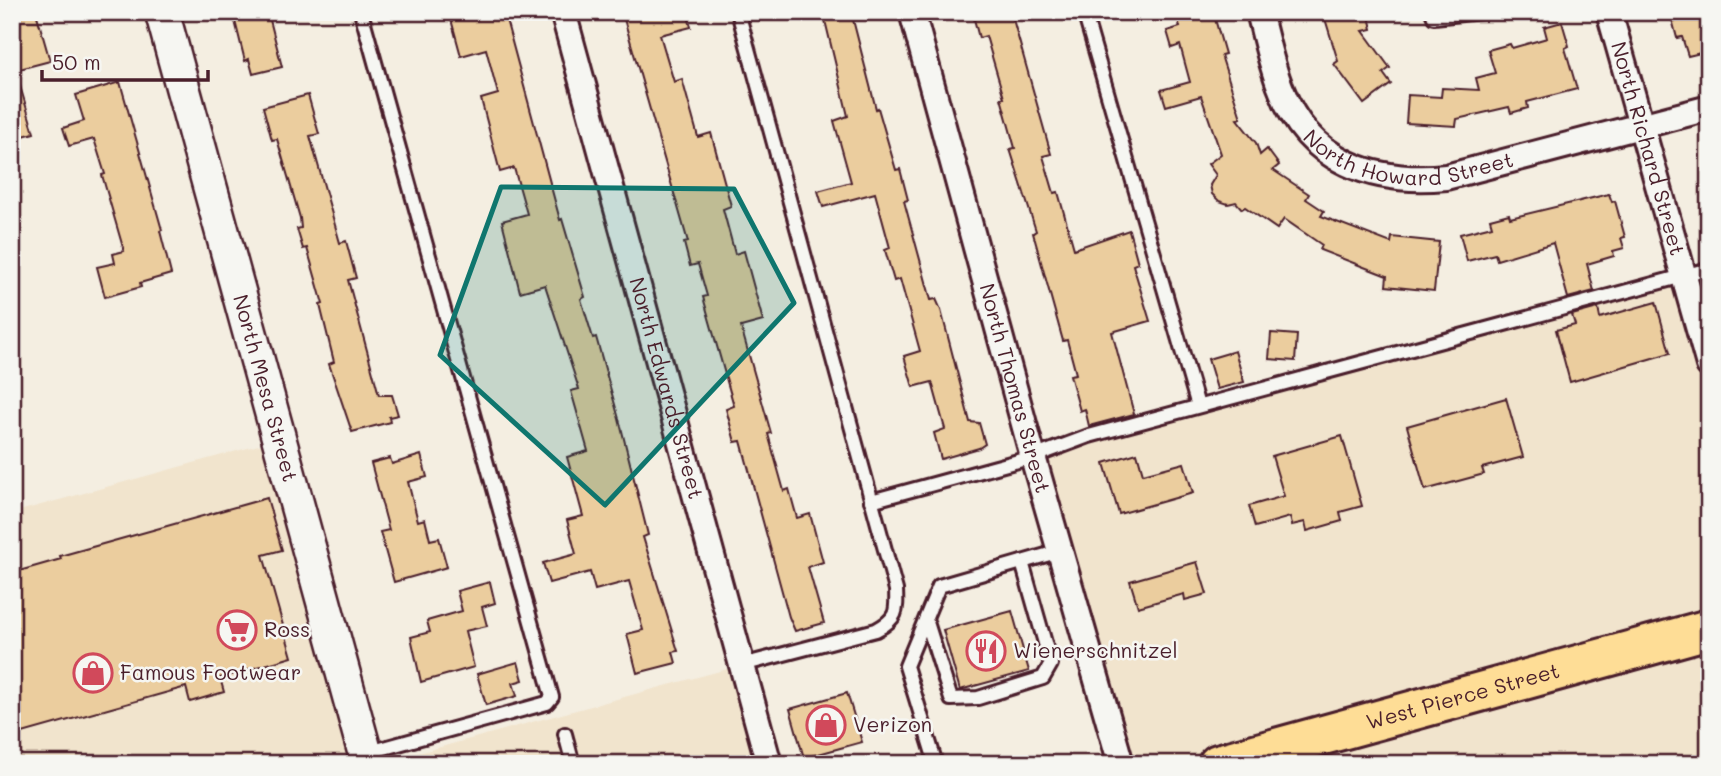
<svg xmlns="http://www.w3.org/2000/svg" width="1721" height="776" viewBox="0 0 1721 776" font-family="Mali,sans-serif">
	<style>
		.built { fill: #f1e4cd }
		.building { fill: #ebcd9e; stroke: #4a1f2b; stroke-width: 2 }
		.lines { fill: none; stroke-linecap: round; stroke-linejoin: round }
		.lane-casing { stroke: #4a1f2b; stroke-width: 18 }
		.street-casing { stroke: #4a1f2b; stroke-width: 30 }
		.secondary-casing { stroke: #4a1f2b; stroke-width: 38 }
		.highway-casing { stroke: #4a1f2b; stroke-width: 44 }
		.lane { stroke: #f6f6f2; stroke-width: 12 }
		.street { stroke: #f6f6f2; stroke-width: 24 }
		.secondary { stroke: #f6f6f2; stroke-width: 33 }
		.highway { stroke: #fedd96; stroke-width: 38 }
		.marked { fill: #0f766e; fill-opacity: 0.2; stroke: #0f766e; stroke-width: 5; stroke-linejoin: round }
		.labels { text-anchor: middle; stroke-width: 5; stroke-linejoin: round; paint-order: stroke }
		.street-label { font-size: 21px; fill: #4a1f2b; stroke: #f6f6f2 }
		.poi-label { font-size: 21px; fill: #4a1f2b; stroke: #f6f6f2; text-anchor: start }
	</style>
	<rect width="100%" height="100%" fill="#f4eee1"/>
	<filter id="ink" filterUnits="userSpaceOnUse"><feTurbulence type="fractalNoise" baseFrequency=".0143" numOctaves="2"/><feDisplacementMap in="SourceGraphic" scale="14" xChannelSelector="R" yChannelSelector="G"/><feConvolveMatrix kernelMatrix="1 2 1 2 8 2 1 2 1" color-interpolation-filters="sRGB"/></filter>
	<g filter="url(#ink)">
		<g class="built">
			<polygon points="1709,269 1709,764 1121,764 1033,457"/>
			<polygon points="280,439 368,764 12,764 12,513"/>
			<polygon points="742,665 769,764 378,764"/>
		</g>
		<g class="building">
			<polygon points="12,12 36,12 50,61 12,71"/>
			<polygon points="236,12 268,12 282,67 253,74 249,59 245,61 235,21 238,20"/>
			<polygon points="449,12 504,12 560,220 562,219 585,297 581,299 593,338 596,337 619,419 648,535 643,537 678,651 673,652 676,663 637,673 627,634 643,630 629,581 595,590 590,572 549,583 543,563 576,554 567,520 583,516 567,457 588,451 571,391 579,389 545,285 520,292 502,221 527,214 514,168 500,172 481,99 498,94 486,49 461,56"/>
			<polygon points="622,12 687,12 691,27 660,35 674,82 682,79 698,137 711,133 731,206 723,209 735,254 744,251 763,321 741,327 771,433 768,434 784,491 789,489 797,518 810,514 823,562 808,567 824,623 795,631 789,617 741,441 735,442 726,409 734,406 703,297 707,296 698,264 690,266 684,243 688,242"/>
			<polygon points="823,12 851,12 876,109 878,108 896,170 900,169 908,200 904,201 931,300 936,299 941,310 970,422 979,423 985,444 979,448 941,459 934,433 945,429 932,382 913,387 904,356 920,351 900,279 894,281 885,250 890,248 875,193 823,207 818,191 851,182 834,121 848,116"/>
			<polygon points="1000,12 1011,12 1051,154 1043,156 1054,193 1058,192 1074,249 1129,230 1138,263 1133,265 1150,321 1112,332 1134,414 1089,426 1085,409 1080,411 1070,375 1076,374 1067,340 1063,341 1033,233 1036,231 1010,149 1015,148 1001,98 1004,98 986,36 979,38 974,19"/>
			<polygon points="1176,12 1213,12 1225,54 1221,55 1241,118 1237,119 1256,143 1260,155 1267,149 1279,165 1273,170 1309,194 1306,199 1324,211 1321,216 1391,243 1392,237 1439,242 1434,291 1386,286 1387,276 1320,250 1322,245 1284,219 1277,229 1245,207 1242,209 1236,202 1228,204 1219,201 1212,194 1210,185 1216,175 1208,164 1221,154 1201,96 1166,106 1161,90 1190,82 1180,45 1172,48 1167,31 1180,27"/>
			<polygon points="1323,12 1368,12 1372,29 1363,31 1390,68 1383,73 1391,84 1364,104 1334,64 1338,61"/>
			<polygon points="1670,12 1709,12 1709,51 1688,56 1682,37 1677,38"/>
			<polygon points="1562,22 1569,46 1565,48 1577,89 1527,102 1528,108 1511,113 1509,107 1457,119 1456,126 1406,123 1408,95 1441,97 1442,88 1479,90 1476,78 1495,73 1488,50 1510,44 1512,48 1547,38 1544,27"/>
			<polygon points="17,76 34,133 12,139 12,77"/>
			<polygon points="120,82 162,230 160,231 171,274 140,283 141,287 105,297 97,267 115,263 113,254 124,251 102,175 105,174 94,139 69,146 63,128 84,121 76,95"/>
			<polygon points="308,95 319,134 310,136 340,243 346,241 356,278 348,280 379,395 392,395 398,415 389,417 390,422 352,432 329,364 334,362 320,305 323,304 307,248 303,249 297,229 301,228 300,218 277,139 272,140 263,107"/>
			<polygon points="1609,194 1612,202 1615,201 1625,237 1621,238 1624,248 1613,251 1614,256 1587,264 1594,291 1568,298 1553,243 1497,260 1495,254 1467,261 1460,234 1492,226 1490,219 1509,214 1510,218"/>
			<polygon points="1656,302 1670,353 1570,382 1556,330 1575,325 1572,315 1598,308 1600,318"/>
			<polygon points="1271,333 1297,335 1295,361 1269,359"/>
			<polygon points="1235,351 1244,382 1217,389 1208,359"/>
			<polygon points="1506,398 1523,457 1482,468 1484,474 1425,490 1407,426"/>
			<polygon points="1342,436 1362,506 1340,512 1342,521 1307,531 1305,522 1292,525 1290,517 1255,527 1249,506 1284,496 1272,456"/>
			<polygon points="1137,453 1143,474 1184,463 1193,493 1119,514 1104,463"/>
			<polygon points="421,455 427,477 408,482 418,521 425,519 430,540 439,538 447,567 394,582 380,532 389,530 371,463 390,458 392,464"/>
			<polygon points="267,498 282,550 263,555 292,657 220,678 224,692 190,702 186,687 12,736 12,573 61,559 60,556"/>
			<polygon points="1197,562 1207,594 1185,600 1184,594 1138,607 1130,581"/>
			<polygon points="490,582 495,603 482,607 487,626 465,631 474,667 421,682 411,637 430,632 427,621 462,611 457,591"/>
			<polygon points="1012,611 1029,671 960,690 943,630"/>
			<polygon points="518,662 523,680 513,683 517,696 486,705 477,674"/>
			<polygon points="847,693 862,742 804,758 790,709"/>
		</g>
		<g class="lines">
			<g class="lane-casing">
				<g id="lane">
					<polyline points="361,12 552,697 547,703 366,753"/>
					<path d="M738 12 896 590C897 612 897 619 876 630L742 665"/>
					<polyline points="1084,12 1198,406"/>
					<polyline points="1432,12 1434,17 1481,12"/>
					<polyline points="871,501 1033,457 1089,436 1709,269"/>
					<polyline points="926,619 951,699 978,698 1043,678 1051,664 1022,562"/>
					<polyline points="565,734 573,764"/>
					<polyline points="936,764 906,666 939,586 1060,551"/>
				</g>
			</g>
			<g class="street-casing">
				<g id="street">
					<path id="s1" d="M563 12 769 764"/>
					<path id="s2" d="M912 12 1033 457 1121 764"/>
					<path id="s3" d="M1259 12C1266 38 1271 65 1281 89 1308 162 1374 184 1446 177L1709 108"/>
					<path id="s4" d="M1609 12 1709 365"/>
				</g>
			</g>
			<g class="secondary-casing">
				<g id="secondary">
					<path id="s5" d="M162 12 368 764"/>
				</g>
			</g>
			<g class="highway-casing">
				<g id="highway">
					<path id="s6" d="M1218 764 1709 629"/>
				</g>
			</g>
			<use href="#lane" class="lane"/>
			<use href="#street" class="street"/>
			<use href="#secondary" class="secondary"/>
			<use href="#highway" class="highway"/>
		</g>
	</g>
	<path class="marked" d="M501 187 734 189 794 303 605 505 440 355Z"/>
	<defs>
		<g id="supermarket-ring" transform="scale(2.0125)"><circle r="9.5" fill="#f6f6f2" stroke="#d1495b" stroke-width="1.5"/><path d="M-6-5.5h2.5l.6 2H6L4.5 2H-2.5L-4.4-4H-6ZM-1.5 3.2a1.3 1.3 0 1 0 .1 0ZM3 3.2a1.3 1.3 0 1 0 .1 0Z" fill="#d1495b"/></g>
		<g id="restaurant-ring" transform="scale(2.0125)"><circle r="9.5" fill="#f6f6f2" stroke="#d1495b" stroke-width="1.5"/><path d="M-5-6h1v4h1v-4h1v4h1v-4h1v5L-1.5 .5V6h-2V.5L-5-1ZM5-6V6H3V1.5H1.5Q1.5-4 5-6Z" fill="#d1495b"/></g>
		<g id="shop-ring" transform="scale(2.0125)"><circle r="9.5" fill="#f6f6f2" stroke="#d1495b" stroke-width="1.5"/><path d="M-5-2.5h2.3a2.7 3.5 0 0 1 5.4 0H5L5.5 6h-11ZM-1.5-2.5h3a1.5 2.3 0 0 0-3 0Z" fill="#d1495b"/></g>
	</defs>
	<g fill-rule="evenodd">
		<use href="#supermarket-ring" x="237" y="630"/>
		<use href="#restaurant-ring" x="986" y="651"/>
		<use href="#shop-ring" x="93" y="673"/>
		<use href="#shop-ring" x="826" y="725"/>
	</g>
	<g class="labels">
		<g class="street-label">
			<text dy="7" stroke="none"><textPath href="#s3" startOffset="242">North Howard Street</textPath></text>
			<text dy="7" stroke="none"><textPath href="#s4" startOffset="142">North Richard Street</textPath></text>
			<text dy="7" stroke="none"><textPath href="#s5" startOffset="390">North Mesa Street</textPath></text>
			<text dy="7" stroke="none"><textPath href="#s1" startOffset="390">North Edwards Street</textPath></text>
			<text dy="7" stroke="none"><textPath href="#s2" startOffset="390">North Thomas Street</textPath></text>
			<text dy="7" stroke="none"><textPath href="#s6" startOffset="254">West Pierce Street</textPath></text>
		</g>
		<g class="poi-label">
			<text x="264" y="637">Ross</text>
			<text x="1013" y="658">Wienerschnitzel</text>
			<text x="120" y="680">Famous Footwear</text>
			<text x="853" y="732">Verizon</text>
		</g>
	</g>
	<rect width="1721" height="776" fill="none" stroke="#f6f6f2" stroke-width="42"/>
	<rect x="21" y="21" width="1679" height="734" fill="none" stroke="#4a1f2b" stroke-width="2.5" filter="url(#ink)"/>
	<path d="M42 70v10h166v-10" fill="none" stroke="#4a1f2b" stroke-width="3.5"/>
	<text x="52" y="70" font-size="21" fill="#4a1f2b" stroke="#f6f6f2" stroke-width="5" paint-order="stroke">50 m</text>
</svg>
